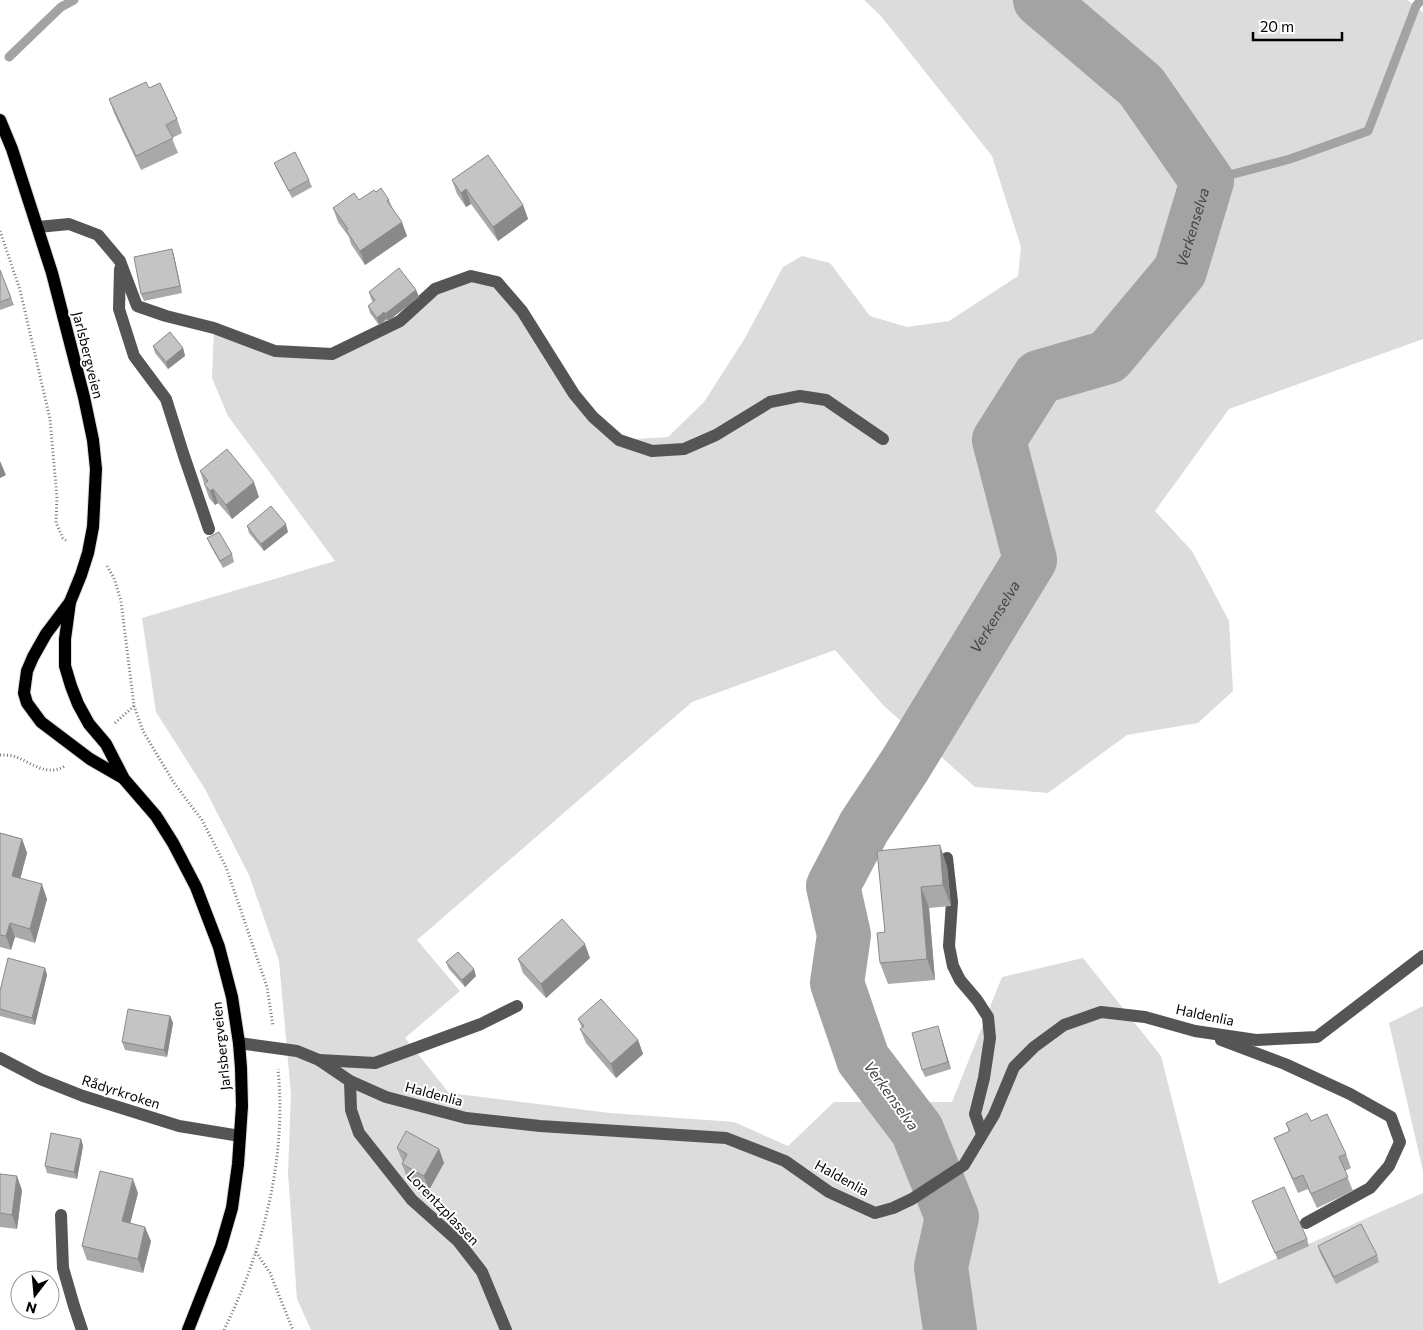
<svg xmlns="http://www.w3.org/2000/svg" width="1423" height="1330" viewBox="0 0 1423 1330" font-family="Commissioner,sans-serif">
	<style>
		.green { fill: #dcdcdc }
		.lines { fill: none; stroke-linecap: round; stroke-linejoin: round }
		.stream { stroke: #a3a3a3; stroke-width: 9 }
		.river { stroke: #a3a3a3; stroke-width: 54 }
		.major-casing { stroke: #dbdbdb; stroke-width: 14 }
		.path { stroke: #777; stroke-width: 3; stroke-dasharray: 1 2.5; stroke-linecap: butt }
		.minor { stroke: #555; stroke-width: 12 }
		.major { stroke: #000; stroke-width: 12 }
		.wall { fill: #a9a9a9 }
		.shaded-wall { fill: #898989 }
		.building { fill: #c4c4c4; stroke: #898989 }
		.labels { text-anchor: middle; stroke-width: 4; stroke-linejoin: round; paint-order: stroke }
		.street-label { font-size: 14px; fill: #000; stroke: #fff }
		.water-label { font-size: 15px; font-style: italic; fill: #444; stroke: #fff }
	</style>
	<rect width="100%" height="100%" fill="#fff"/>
	<g class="green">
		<polygon points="864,0 1407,0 1423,12 1423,339 1229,409 1155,511 1192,551 1229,621 1233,691 1198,723 1127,735 1048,793 975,787 884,706 835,650 692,702 417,940 460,991 405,1038 449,1093 610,1113 734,1122 788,1146 834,1102 952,1102 1002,977 1083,958 1161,1056 1219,1284 1423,1193 1423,1330 311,1330 297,1299 288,1173 291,1094 279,961 249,875 205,789 156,712 142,618 335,561 228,416 212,378 214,328 275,351 332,354 400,321 435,289 471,276 497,282 574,394 619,440 668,437 704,402 745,338 783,267 802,256 830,263 870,316 907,327 949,321 1018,276 1021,247 992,156 880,15"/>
		<polygon points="1423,1006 1423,1171 1389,1023"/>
	</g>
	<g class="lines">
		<g class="stream">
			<polyline points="9,57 61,7 74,0"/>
			<polyline points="1207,181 1290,159 1368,131 1416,6 1421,0"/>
		</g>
		<path class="river" id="s1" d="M950 1330 941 1267 952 1217 917 1130 863 1059 837 983 844 935 833 886 864 827 905 765 1030 560 999 440 1039 377 1108 357 1180 271 1207 181 1141 86 1040 0"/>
		<g class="major-casing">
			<g id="major">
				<polyline points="0,120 12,149 52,273 84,397 93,440 96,469 93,527 88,553 81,575 70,602 46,634 33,657 27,671 24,693 27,703 41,722 90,759 123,778"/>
				<polyline points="70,602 65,639 65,666 71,686 78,704 89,724 106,744 124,779 156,816 173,843 196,887 219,947 232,997 239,1043 241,1068 242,1106 238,1164 232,1208 221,1246 188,1330"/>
			</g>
		</g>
		<g class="path">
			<polyline points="0,231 20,290 50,419 57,498 56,523 63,538 68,542"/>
			<polyline points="107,566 114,578 121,601 134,706 143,731 174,783 202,820 226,867 267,987 273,1026"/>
			<polyline points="115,723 134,706"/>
			<path d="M0 755C5 755 11 755 16 757 32 763 47 777 65 766"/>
			<polyline points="256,1252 270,1273 293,1330"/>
			<path d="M224 1330C263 1250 287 1159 278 1069"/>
		</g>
		<g class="minor">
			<polyline points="38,227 69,224 98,235 120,261 137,306 166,316 214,328 275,351 332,354 400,321 435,289 471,276 497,282 522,311 574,394 593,417 619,440 652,451 684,449 716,435 770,402 800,396 826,400 883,439"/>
			<polyline points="120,269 119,309 134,356 166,399 184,456 209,529"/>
			<polyline points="947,858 952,902 949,946 953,966 960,980 977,1000 988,1017 990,1038 984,1078 975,1114 982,1134"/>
			<polyline points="1221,1040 1285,1064 1350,1094 1391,1117 1400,1142 1389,1166 1370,1188 1306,1223"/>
			<polyline points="239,1043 297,1051 319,1060 350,1081 386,1097 466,1118 540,1126 726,1138 785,1161 829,1192 875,1213 893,1208 912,1199 964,1165 994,1115 1014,1067 1034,1047 1064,1025 1101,1012 1145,1017 1195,1031 1256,1040 1317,1037 1423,956"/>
			<polyline points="0,1058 40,1079 83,1096 179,1126 240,1136"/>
			<polyline points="319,1060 375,1063 481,1024 517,1006"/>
			<polyline points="350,1081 351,1110 359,1133 412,1200 458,1241 482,1272 506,1330"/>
			<polyline points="61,1215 63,1268 74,1306 82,1330"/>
		</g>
		<use href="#major" class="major"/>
	</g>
	<g class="wall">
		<polygon points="149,88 177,119 182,133 172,138 178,153 141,170 114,113 109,99"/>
		<polygon points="274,163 309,180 312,187 292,198 277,170"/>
		<polygon points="452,180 523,205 528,219 498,241 471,204 466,207 457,194"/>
		<polygon points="376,192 389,200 392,207 407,236 365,265 351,244 349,237 338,222 333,208 359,200"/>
		<polygon points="172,249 174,256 182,293 144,301 141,294"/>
		<polygon points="0,270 14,305 0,310"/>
		<polygon points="416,290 419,297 388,321 387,319 379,325 370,313 368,306 373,302 371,299 369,292"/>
		<polygon points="153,346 183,348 185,356 168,369 155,353"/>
		<polygon points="200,471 259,497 232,519 218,503 215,505 209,498"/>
		<polygon points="247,526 288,532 264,551 249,533"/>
		<polygon points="207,538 232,554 234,562 223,568 210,545"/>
		<polygon points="0,833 22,839 27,853 20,879 47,899 35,943 15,937 11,950 0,947"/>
		<polygon points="877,851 947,866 951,906 929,908 935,980 888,984 880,963 885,932"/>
		<polygon points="590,958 546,998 523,973 518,959"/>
		<polygon points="446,962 476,976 465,987 449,969"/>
		<polygon points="45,968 47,975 35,1025 0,1016 0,991"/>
		<polygon points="170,1016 173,1023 167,1057 125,1050 122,1042"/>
		<polygon points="578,1019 638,1040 643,1054 616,1078 586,1043 580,1029 582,1028"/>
		<polygon points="940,1033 951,1069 925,1077 922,1070"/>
		<polygon points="1286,1123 1346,1154 1351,1168 1345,1171 1353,1191 1317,1208 1308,1189 1298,1193 1280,1152 1274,1138 1289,1132"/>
		<polygon points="81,1139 83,1146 77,1179 47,1173 45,1166"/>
		<polygon points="397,1148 439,1149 444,1163 429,1190 407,1178 402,1164 403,1162"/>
		<polygon points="0,1174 22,1190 17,1229 0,1227"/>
		<polygon points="138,1193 130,1223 151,1241 143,1273 87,1260 82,1246"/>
		<polygon points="1252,1201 1307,1239 1309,1246 1278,1260"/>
		<polygon points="1318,1246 1377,1255 1379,1262 1336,1284 1320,1253"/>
	</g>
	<g class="shaded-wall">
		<polygon points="466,189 471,204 466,207 461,193"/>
		<polygon points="523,205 528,219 498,241 493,227"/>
		<polygon points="402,222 407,236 365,265 360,251"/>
		<polygon points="172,249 174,256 182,293 180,286"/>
		<polygon points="416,290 419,297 388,321 385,314"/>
		<polygon points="384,312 387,319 379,325 377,318"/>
		<polygon points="183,348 185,356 168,369 166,362"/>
		<polygon points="0,461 6,475 0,478"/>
		<polygon points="254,482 259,497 232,519 226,505"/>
		<polygon points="213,489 218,503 215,505 210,491"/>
		<polygon points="286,524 288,532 264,551 261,544"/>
		<polygon points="22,839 27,853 17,891 12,876"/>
		<polygon points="940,845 947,866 951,906 943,885"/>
		<polygon points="42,884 47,899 35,943 30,929"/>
		<polygon points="921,887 929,908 935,980 927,959"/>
		<polygon points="10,923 15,937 11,950 6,936"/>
		<polygon points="585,944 590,958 546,998 541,984"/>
		<polygon points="45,968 47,975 35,1025 32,1018"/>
		<polygon points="474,969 476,976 465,987 462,980"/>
		<polygon points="170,1016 173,1023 167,1057 164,1050"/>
		<polygon points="938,1026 940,1033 951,1069 948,1062"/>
		<polygon points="638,1040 643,1054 616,1078 611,1064"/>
		<polygon points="81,1139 83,1146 77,1179 74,1172"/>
		<polygon points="439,1149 444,1163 429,1190 424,1176"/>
		<polygon points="17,1176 22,1190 17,1229 12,1215"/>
		<polygon points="133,1179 138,1193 127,1236 122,1221"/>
		<polygon points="145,1227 151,1241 143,1273 138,1259"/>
	</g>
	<g class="building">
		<polygon points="146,82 149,88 160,83 177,119 166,125 173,138 136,156 109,99"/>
		<polygon points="295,152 309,180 289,191 274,163"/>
		<polygon points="488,155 523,205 493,227 466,189 461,193 452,180"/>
		<polygon points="381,188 389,200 387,201 402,222 360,251 346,230 348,229 333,208 354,193 359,200 374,190 376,192"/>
		<polygon points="172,249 180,286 141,294 134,257"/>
		<polygon points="399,268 416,290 385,314 384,312 377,318 368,306 375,300 369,292"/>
		<polygon points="0,270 11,298 0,302"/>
		<polygon points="170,332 183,348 166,362 153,346"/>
		<polygon points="227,449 254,482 226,505 213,489 210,491 204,484 208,481 200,471"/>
		<polygon points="271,506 286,524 261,544 247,526"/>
		<polygon points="219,532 232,554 220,561 207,538"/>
		<polygon points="0,833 22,839 12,876 42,884 30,929 10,923 6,936 0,935"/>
		<polygon points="940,845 943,885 921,887 927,959 880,963 877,933 885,932 877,851"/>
		<polygon points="562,919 585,944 541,984 518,959"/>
		<polygon points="458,952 474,969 462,980 446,962"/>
		<polygon points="8,958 45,968 32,1018 0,1009 0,991"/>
		<polygon points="601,999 638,1040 611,1064 580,1029 584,1026 578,1019"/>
		<polygon points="128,1009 170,1016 164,1050 122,1042"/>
		<polygon points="938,1026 948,1062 922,1070 912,1033"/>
		<polygon points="1307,1113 1311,1121 1327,1114 1346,1154 1339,1157 1348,1177 1311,1194 1303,1175 1293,1179 1274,1138 1290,1131 1286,1123"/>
		<polygon points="406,1131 439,1149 424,1176 402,1164 407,1154 397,1148"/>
		<polygon points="51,1133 81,1139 74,1172 45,1166"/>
		<polygon points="100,1171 133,1179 122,1221 145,1227 138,1259 82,1246"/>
		<polygon points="0,1174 17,1176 12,1215 0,1213"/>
		<polygon points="1284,1187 1307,1239 1275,1253 1252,1201"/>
		<polygon points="1361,1224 1377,1255 1334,1277 1318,1246"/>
	</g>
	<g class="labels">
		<g class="street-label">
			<text transform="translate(88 355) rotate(76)" y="5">Jarlsbergveien</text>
			<text transform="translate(1205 1015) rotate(12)" y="5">Haldenlia</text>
			<text transform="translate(221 1046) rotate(-96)" y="5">Jarlsbergveien</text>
			<text transform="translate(121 1092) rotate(18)" y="5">Rådyrkroken</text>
			<text transform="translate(434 1094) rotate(15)" y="5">Haldenlia</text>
			<text transform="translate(842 1178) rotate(29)" y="5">Haldenlia</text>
			<text transform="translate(443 1208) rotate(46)" y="5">Lorentzplassen</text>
		</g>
		<g class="water-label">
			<text dy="5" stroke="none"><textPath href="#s1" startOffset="1286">Verkenselva</textPath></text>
			<text dy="5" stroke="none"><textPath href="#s1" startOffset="791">Verkenselva</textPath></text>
			<text transform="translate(891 1096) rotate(54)" y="5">Verkenselva</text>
		</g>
	</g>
	<g transform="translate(35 1295) rotate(196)"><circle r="24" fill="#ffffff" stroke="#999999"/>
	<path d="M0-4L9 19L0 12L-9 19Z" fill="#000000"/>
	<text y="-8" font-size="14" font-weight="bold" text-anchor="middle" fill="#000000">N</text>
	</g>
	<path d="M1253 32v8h89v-8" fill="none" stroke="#000000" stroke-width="2.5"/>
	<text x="1260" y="32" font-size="15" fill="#000000" stroke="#ffffff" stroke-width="4" paint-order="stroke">20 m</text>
</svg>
